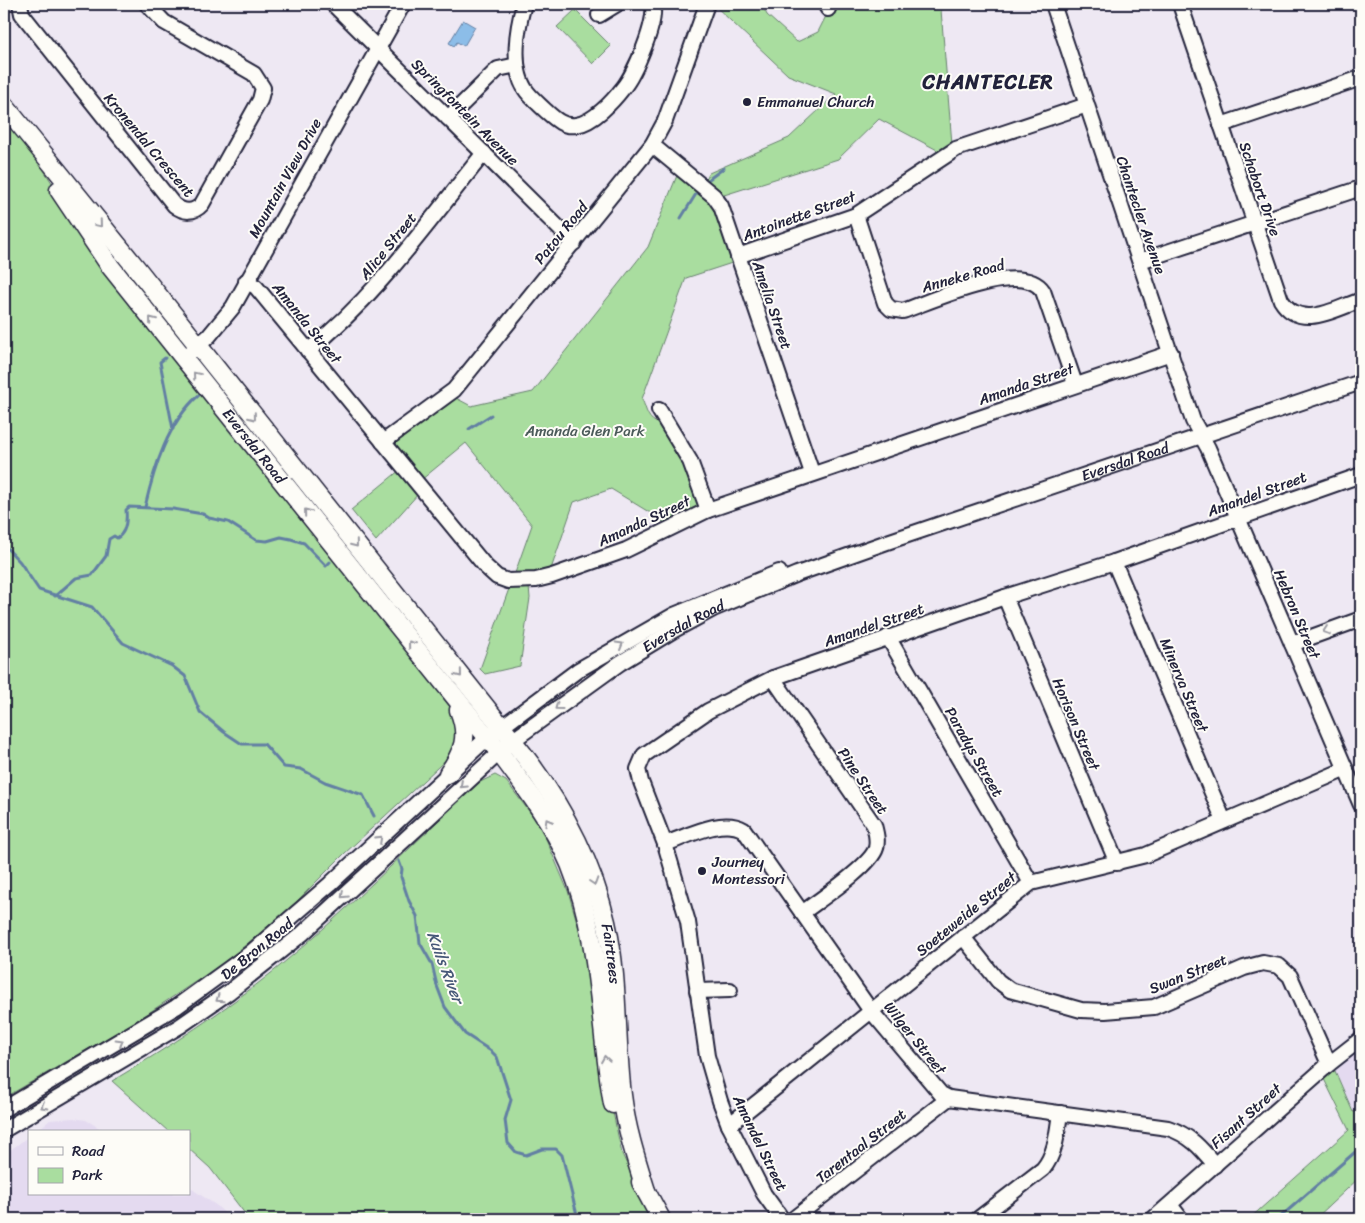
<svg xmlns="http://www.w3.org/2000/svg" width="1365" height="1223" viewBox="0 0 1365 1223" font-family="Sriracha,sans-serif">
	<style>
		.built { fill: #e4daf0 }
		.green { fill: #a9dd9f; stroke: #66806d }
		.water { fill: #8cbde8; stroke: #627fa3 }
		.lines { fill: none; stroke-linecap: round; stroke-linejoin: round }
		.stream { stroke: #627fa3; stroke-width: 3 }
		.minor-casing { stroke: #22223b; stroke-width: 18 }
		.major-casing { stroke: #22223b; stroke-width: 21 }
		.minor { stroke: #fdfcf7; stroke-width: 14 }
		.major { stroke: #fdfcf7; stroke-width: 18 }
		.oneway { stroke: #9a9aa2 }
		.poi-dot { fill: #22223b; stroke: #fdfcf7; stroke-width: 2 }
		.labels { text-anchor: middle; stroke-width: 4; stroke-linejoin: round; paint-order: stroke }
		.poi-label { font-size: 15px; fill: #22223b; stroke: #fdfcf7; text-anchor: start }
		.street-label { font-size: 15px; fill: #22223b; stroke: #fdfcf7 }
		.park-label { font-size: 15px; fill: #4a5a59; stroke: #fdfcf7 }
		.water-label { font-size: 16px; font-style: italic; fill: #475878; stroke: #fdfcf7 }
		.district-label { font-size: 20px; font-weight: bold; letter-spacing: 1px; fill: #22223b; stroke: #fdfcf7 }
	</style>
	<rect width="100%" height="100%" fill="#eee8f3"/>
	<filter id="ink" filterUnits="userSpaceOnUse"><feTurbulence type="fractalNoise" baseFrequency=".02" numOctaves="2"/><feDisplacementMap in="SourceGraphic" scale="10" xChannelSelector="R" yChannelSelector="G"/><feConvolveMatrix kernelMatrix="1 2 1 2 8 2 1 2 1" color-interpolation-filters="sRGB"/></filter>
	<g filter="url(#ink)">
		<g class="built">
			<polygon points="1361,1048 1361,1109 1353,1113 1335,1071"/>
			<polygon points="73,1118 86,1120 106,1132 35,1132 50,1120"/>
			<polygon points="29,1136 29,1194 189,1194 189,1187 217,1206 231,1219 4,1219 4,1155"/>
		</g>
		<g class="green">
			<polygon points="713,4 764,4 763,7 767,15 797,42 818,32 826,16 834,10 838,4 948,4 941,10 952,144 941,152 879,119 838,159 721,196 703,181 709,173 789,138 836,94 788,75"/>
			<polygon points="575,10 611,46 593,64 557,27"/>
			<polygon points="4,112 20,133 122,292 381,616 459,719 459,733 450,756 344,854 295,903 247,944 219,966 138,1020 4,1098"/>
			<path d="M678 173 712 201 735 262 686 278 642 399C647 411 647 420 660 424 670 439 704 492 697 509L665 526 662 520 611 489 574 502 550 572 514 576 532 525 466 443 421 480 396 447 397 440 454 397 471 406 533 392 648 247Z"/>
			<polygon points="400,470 419,493 376,541 351,510"/>
			<polygon points="510,586 529,587 530,598 520,666 485,674 480,669"/>
			<path d="M495 775 506 781 541 827 568 891 585 950 592 1016 622 1154 653 1219H249L210 1168 189 1149V1132H169L112 1081C169 1047 224 1011 275 970 346 912 411 846 478 783Z"/>
			<polygon points="1332,1069 1335,1071 1353,1112 1361,1109 1361,1176 1315,1219 1249,1219 1349,1130 1323,1077"/>
		</g>
		<polygon class="water" points="463,20 475,27 464,46 457,42 454,46 449,43"/>
		<g class="lines">
			<g class="stream">
				<polyline points="709,179 724,168"/>
				<polyline points="681,218 696,194"/>
				<polyline points="165,358 160,362 173,429"/>
				<polyline points="469,429 491,415"/>
				<path d="M145 507C154 468 168 422 199 395"/>
				<polyline points="4,545 20,562 39,590 92,607 123,643 172,666 185,676 200,712 224,732 242,744 264,744 284,767 301,769 325,782 363,795 374,816"/>
				<path d="M55 596 76 578 92 575 106 556 109 539 114 536 117 538C127 532 127 520 126 510L129 507 173 509 203 514 209 518 228 522 256 540 267 541 281 537 291 539 304 543 326 566 330 562"/>
				<polyline points="399,861 402,869 401,877 409,901 417,916 420,943 432,964 437,986 445,1007 465,1034 491,1051 497,1057 511,1100 505,1120 508,1143 516,1152 526,1155 542,1149 556,1149 562,1155 578,1219"/>
				<polyline points="1278,1219 1361,1147"/>
			</g>
			<g class="minor-casing">
				<g id="minor">
					<path d="M20 4 22 14 174 205C184 213 194 213 202 204L260 100 263 88 254 74 164 22 147 4"/>
					<polyline points="333,4 574,243"/>
					<path d="M524 4C517 28 511 67 525 89 530 97 539 104 546 111 555 119 563 127 576 125 593 123 613 101 623 88 634 75 659 19 652 4"/>
					<polyline points="825,4 828,9"/>
					<polyline points="1053,4 1193,421 1208,448 1361,805"/>
					<path d="M1180 4 1281 300C1300 331 1335 309 1361 300"/>
					<polyline points="599,15 617,4"/>
					<polyline points="448,118 498,69 517,65"/>
					<polyline points="1221,125 1361,78"/>
					<polyline points="652,145 714,196 721,206 812,473"/>
					<path d="M856 215 885 303 891 309 903 311C932 301 1022 259 1043 291L1075 384"/>
					<polyline points="738,256 856,215 956,149 1087,105"/>
					<polyline points="1140,261 1361,188"/>
					<polyline points="246,281 256,287 486,567 497,577 508,581 536,580 552,576 626,550 708,510 1171,353"/>
					<path d="M308 351C377 296 428 222 484 153"/>
					<polyline points="191,352 209,336 233,307 403,4"/>
					<polyline points="659,410 690,461 708,510"/>
					<polyline points="383,442 454,390 652,145 665,121 707,4"/>
					<polyline points="1114,562 1224,821"/>
					<polyline points="1005,597 1117,863"/>
					<polyline points="888,637 1031,883"/>
					<polyline points="1292,644 1361,619"/>
					<path d="M773 678 874 825C876 833 878 840 876 848 871 866 819 900 802 913"/>
					<path d="M665 844C688 836 722 817 744 830L871 1011 941 1094 949 1098 1168 1128C1190 1135 1201 1148 1215 1165"/>
					<polyline points="963,937 998,981 1010,990 1081,1010 1105,1011 1154,1007 1244,968 1263,963 1279,966 1290,976 1329,1064"/>
					<polyline points="697,991 730,990"/>
					<polyline points="4,1109 176,1007 249,954 330,884 487,738 578,670 674,615 779,572"/>
					<polyline points="729,1125 1031,883 1146,855 1346,769"/>
					<path id="s1" d="M4 1130 180 1026 229 992 302 934 512 741 620 663 674 630 713 609 797 574 890 541 1361 382"/>
					<polyline points="1171,1206 1181,1219"/>
					<polyline points="782,1219 764,1194 729,1125 720,1101 707,1056 688,922 665,844 641,782 638,769 644,755 708,711 773,678 1005,597 1114,562 1361,475"/>
					<polyline points="793,1219 949,1098"/>
					<path d="M978 1219 1043 1169C1056 1153 1057 1133 1060 1113"/>
					<polyline points="1153,1219 1329,1064 1361,1039"/>
				</g>
			</g>
			<g class="major-casing">
				<g id="major">
					<path id="s2" d="M4 105 138 270 523 754C562 805 591 859 606 922 619 979 615 1038 622 1095 626 1128 636 1159 646 1191"/>
					<path id="s3" d="M59 190 110 266 499 752C526 788 552 822 570 864 601 940 599 1024 613 1104"/>
					<path d="M448 774C463 752 470 737 459 710"/>
					<polyline points="641,1182 661,1219"/>
				</g>
			</g>
			<use href="#minor" class="minor"/>
			<use href="#major" class="major"/>
		</g>
		<defs><path id="oneway-chevron" d="M-2-3.5L2.5 0L-2 3.5" fill="none" stroke-width="1.6" stroke-linecap="round" stroke-linejoin="round" transform="scale(1.25)"/></defs>
		<g class="oneway">
			<use href="#oneway-chevron" transform="translate(99 224) rotate(50)"/>
			<use href="#oneway-chevron" transform="translate(152 320) rotate(-129)"/>
			<use href="#oneway-chevron" transform="translate(196 375) rotate(-130)"/>
			<use href="#oneway-chevron" transform="translate(253 417) rotate(51)"/>
			<use href="#oneway-chevron" transform="translate(307 512) rotate(-129)"/>
			<use href="#oneway-chevron" transform="translate(355 544) rotate(51)"/>
			<use href="#oneway-chevron" transform="translate(1326 631) rotate(161)"/>
			<use href="#oneway-chevron" transform="translate(411 644) rotate(-129)"/>
			<use href="#oneway-chevron" transform="translate(620 645) rotate(-30)"/>
			<use href="#oneway-chevron" transform="translate(459 674) rotate(51)"/>
			<use href="#oneway-chevron" transform="translate(558 707) rotate(144)"/>
			<use href="#oneway-chevron" transform="translate(463 785) rotate(137)"/>
			<use href="#oneway-chevron" transform="translate(548 822) rotate(-120)"/>
			<use href="#oneway-chevron" transform="translate(379 839) rotate(-43)"/>
			<use href="#oneway-chevron" transform="translate(594 882) rotate(72)"/>
			<use href="#oneway-chevron" transform="translate(344 895) rotate(137)"/>
			<use href="#oneway-chevron" transform="translate(219 999) rotate(145)"/>
			<use href="#oneway-chevron" transform="translate(120 1042) rotate(-31)"/>
			<use href="#oneway-chevron" transform="translate(605 1059) rotate(-99)"/>
			<use href="#oneway-chevron" transform="translate(44 1106) rotate(150)"/>
		</g>
	</g>
	<g class="poi-dot">
		<circle cx="747" cy="102" r="5"/>
		<circle cx="702" cy="871" r="5"/>
	</g>
	<g class="labels">
		<g class="poi-label">
			<text x="757" y="107">Emmanuel Church</text>
			<text x="712" y="867">Journey<tspan x="712" dy="17">Montessori</tspan></text>
		</g>
		<g class="street-label">
			<text transform="translate(465 112) rotate(45)" y="5">Springfontein Avenue</text>
			<text transform="translate(149 145) rotate(50)" y="5">Kronendal Crescent</text>
			<text transform="translate(285 178) rotate(-61)" y="5">Mountain View Drive</text>
			<text transform="translate(1260 189) rotate(71)" y="5">Schabort Drive</text>
			<text transform="translate(1141 215) rotate(71)" y="5">Chantecler Avenue</text>
			<text transform="translate(799 216) rotate(-20)" y="5">Antoinette Street</text>
			<text transform="translate(561 233) rotate(-51)" y="5">Patou Road</text>
			<text transform="translate(388 246) rotate(-51)" y="5">Alice Street</text>
			<text transform="translate(963 276) rotate(-16)" y="5">Anneke Road</text>
			<text transform="translate(772 305) rotate(71)" y="5">Amelia Street</text>
			<text transform="translate(307 323) rotate(51)" y="5">Amanda Street</text>
			<text transform="translate(1026 384) rotate(-19)" y="5">Amanda Street</text>
			<text dy="5" stroke="none"><textPath href="#s3" startOffset="322">Eversdal Road</textPath></text>
			<text dy="5" stroke="none"><textPath href="#s1" startOffset="1321">Eversdal Road</textPath></text>
			<text transform="translate(1257 494) rotate(-20)" y="5">Amandel Street</text>
			<text transform="translate(644 521) rotate(-25)" y="5">Amanda Street</text>
			<text transform="translate(1297 614) rotate(67)" y="5">Hebron Street</text>
			<text transform="translate(874 625) rotate(-19)" y="5">Amandel Street</text>
			<text dy="5" stroke="none"><textPath href="#s1" startOffset="849">Eversdal Road</textPath></text>
			<text transform="translate(1184 685) rotate(67)" y="5">Minerva Street</text>
			<text transform="translate(1076 724) rotate(67)" y="5">Horison Street</text>
			<text transform="translate(974 752) rotate(60)" y="5">Paradys Street</text>
			<text transform="translate(863 781) rotate(56)" y="5">Pine Street</text>
			<text transform="translate(966 914) rotate(-39)" y="5">Soeteweide Street</text>
			<text transform="translate(257 949) rotate(-39)" y="5">De Bron Road</text>
			<text dy="5" stroke="none"><textPath href="#s2" startOffset="1052">Fairtrees</textPath></text>
			<text transform="translate(1188 974) rotate(-22)" y="5">Swan Street</text>
			<text transform="translate(915 1038) rotate(51)" y="5">Wilger Street</text>
			<text transform="translate(1246 1116) rotate(-42)" y="5">Fisant Street</text>
			<text transform="translate(760 1143) rotate(64)" y="5">Amandel Street</text>
			<text transform="translate(861 1146) rotate(-38)" y="5">Tarentaal Street</text>
		</g>
		<g class="park-label">
			<text x="585" y="436">Amanda Glen Park</text>
		</g>
		<g class="water-label">
			<text transform="translate(446 967) rotate(69)" y="6">Kuils River</text>
		</g>
		<g class="district-label">
			<text x="988" y="89">CHANTECLER</text>
		</g>
	</g>
	<rect width="1365" height="1223" fill="none" stroke="#fdfcf7" stroke-width="20"/>
	<rect x="10" y="10" width="1345" height="1203" fill="none" stroke="#22223b" stroke-width="2" filter="url(#ink)"/>
	<rect x="28" y="1130" width="162" height="65" fill="#fdfcf7" stroke="#a5a5ac"/>
	<rect x="38" y="1147" width="25" height="8" fill="#fdfcf7" stroke="#a5a5ac"/>
	<text x="72" y="1156" font-size="15" fill="#22223b">Road</text>
	<rect x="38" y="1168" width="25" height="15" fill="#a9dd9f" stroke="#a5a5ac"/>
	<text x="72" y="1180" font-size="15" fill="#22223b">Park</text>
</svg>
